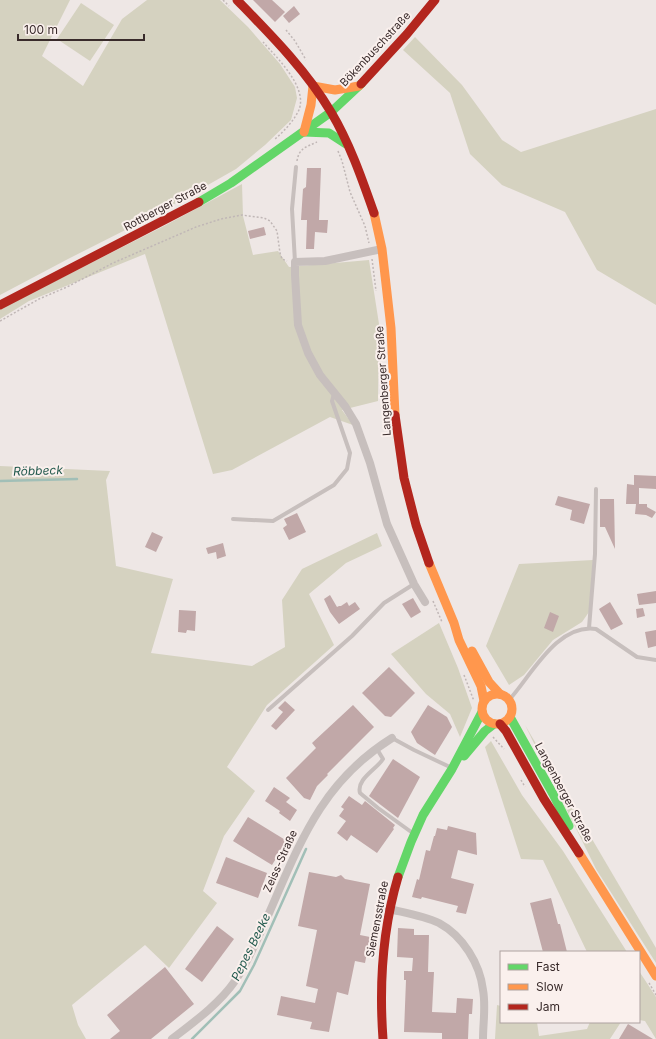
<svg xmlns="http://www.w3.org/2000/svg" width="656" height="1039" viewBox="0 0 656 1039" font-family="Inter,sans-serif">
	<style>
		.green { fill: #d5d2c0 }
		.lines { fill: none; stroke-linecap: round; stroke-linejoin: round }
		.stream { stroke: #a1bfb7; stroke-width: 2.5 }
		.building { fill: #c1a8a8 }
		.path { stroke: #c0b7b6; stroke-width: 1.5; stroke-dasharray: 2 2; stroke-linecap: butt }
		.lane { stroke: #c7bfbd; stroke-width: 4 }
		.street { stroke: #c7bfbd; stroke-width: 8 }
		.fast { stroke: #63d668; stroke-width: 9 }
		.slow { stroke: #ff974d; stroke-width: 9 }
		.jam { stroke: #b3261e; stroke-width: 9 }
		.labels { text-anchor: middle; stroke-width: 4; stroke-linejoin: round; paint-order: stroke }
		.street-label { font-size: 11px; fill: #392b2b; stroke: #faf0ed }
		.water-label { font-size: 12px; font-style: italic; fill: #22594d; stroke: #faf0ed }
	</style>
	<rect width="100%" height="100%" fill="#eee7e5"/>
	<g class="green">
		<polygon points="0,0 70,0 42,56 83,86 122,19 147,0 220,0 248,27 280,64 295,87 297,98 291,120 265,145 236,169 155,215 68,259 0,295"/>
		<polygon points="81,3 114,25 90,61 57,39"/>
		<polygon points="415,37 462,85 502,140 521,152 656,109 656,305 597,270 565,212 502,185 470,154 450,93 403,50"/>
		<polygon points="242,184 243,216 253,255 278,251 289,267 369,260 379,324 378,401 342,410 353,425 330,417 232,470 213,474 145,254 29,301 0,319 0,309 166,225"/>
		<polygon points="0,466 110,471 106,480 116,566 173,579 151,653 252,666 285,647 282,600 302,569 377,533 382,546 346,563 309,594 334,645 267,705 227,767 255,791 224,836 203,891 217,903 169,968 145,945 72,1005 78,1025 86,1039 0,1039"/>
		<polygon points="593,560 589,612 582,622 553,640 524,675 509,685 486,646 519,564"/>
		<polygon points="439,623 458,668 472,708 460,737 450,714 426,694 391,654"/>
		<polygon points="525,725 656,948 656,963 596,869"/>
		<polygon points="491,741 522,795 563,851 627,952 587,952 543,860 521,859 485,747"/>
		<polygon points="639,971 656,997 656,1039 645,1021 639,1020"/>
		<polygon points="497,1005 501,1006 501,1022 537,1022 539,1036 587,1029 590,1022 621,1022 610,1039 495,1039"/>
	</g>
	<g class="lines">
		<g class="stream">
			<polyline points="0,481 77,479"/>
			<polyline points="192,1039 240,991 254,965 306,849"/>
		</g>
	</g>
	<g class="building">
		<polygon points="253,0 272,0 285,12 275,22"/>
		<polygon points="294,6 300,14 289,23 283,16"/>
		<polygon points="307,168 321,168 319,220 328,220 327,233 315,232 314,249 306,249 307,220 301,220 303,189 306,187"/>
		<polygon points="264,227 266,235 250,239 248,231"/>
		<polygon points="634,475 656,476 656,489 639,488 639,504 647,504 647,507 656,512 652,518 646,515 635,514 636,504 626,504 627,484 634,485"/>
		<polygon points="558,496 590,504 584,524 570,520 572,510 555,505"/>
		<polygon points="600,499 614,499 615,549 605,527 600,527"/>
		<polygon points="297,513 306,532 289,540 283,528 287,525 284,519"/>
		<polygon points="152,532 163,537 156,552 145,547"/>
		<polygon points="223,543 226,556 217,559 216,552 208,554 206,548"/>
		<polygon points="656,591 656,603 639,605 637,594"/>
		<polygon points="330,595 337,607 339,606 341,606 347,602 349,606 355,602 360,609 339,624 330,612 324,599"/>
		<polygon points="413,598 421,612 411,618 402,604"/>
		<polygon points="610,602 623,624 611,630 599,609"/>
		<polygon points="643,608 645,616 637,618 636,609"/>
		<polygon points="179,610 196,611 195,631 187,630 186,633 178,632"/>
		<polygon points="550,612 559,616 553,632 544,628"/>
		<polygon points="656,630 656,646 648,648 645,632"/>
		<polygon points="389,667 415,693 391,717 385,716 362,693"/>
		<polygon points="285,701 295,710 276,730 271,726 283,712 278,708"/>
		<polygon points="353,705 374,727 327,774 328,775 317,786 310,800 304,798 286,778 316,748 312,743"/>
		<polygon points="428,705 447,717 452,727 435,755 417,743 411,732"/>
		<polygon points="393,759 420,777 398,818 369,796"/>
		<polygon points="274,787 290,798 286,802 297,810 290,821 279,813 280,811 265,801"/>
		<polygon points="349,796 362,805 365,801 395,825 393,828 394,829 377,853 351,835 347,841 337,833 346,821 339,816 344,809 341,807"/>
		<polygon points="248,817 287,841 272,865 233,841"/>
		<polygon points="448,826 476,833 477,855 458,850 451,878 474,884 466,914 456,912 458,906 422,897 421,899 412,897 417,879 419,880 426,850 430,851 434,836 435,836 437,828 447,830"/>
		<polygon points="226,857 267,873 258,898 216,883"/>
		<polygon points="309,872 336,877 341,875 345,879 370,884 360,935 370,937 365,963 355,961 348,995 337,992 329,1032 310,1029 312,1022 277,1015 281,996 315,1003 318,989 306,986 317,930 298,926"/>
		<polygon points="551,898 558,924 560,924 567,952 543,952 530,903"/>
		<polygon points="217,926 234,939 202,982 185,969"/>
		<polygon points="398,928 414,929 414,935 429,935 428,972 434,972 432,1012 456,1013 457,998 473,999 472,1014 469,1014 468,1039 442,1039 442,1033 404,1032 406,980 404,980 404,971 412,971 413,958 397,957"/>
		<polygon points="165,967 194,1004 151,1039 110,1039 120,1031 107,1015"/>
		<polygon points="628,1024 653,1039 619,1039"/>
	</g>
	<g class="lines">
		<g class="path">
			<polyline points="223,0 229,6"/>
			<polyline points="286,30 295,41 306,60"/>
			<path d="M263 42C277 58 310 89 298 112 292 123 283 132 274 140"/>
			<polyline points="348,78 376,52"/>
			<polyline points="338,151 342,161 350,192 365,226 369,243"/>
			<path d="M297 161C299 148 306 147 317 142"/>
			<polyline points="372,259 376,291"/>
			<polyline points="0,321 39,299 67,287 113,263 196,227 221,219 242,215 264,218 270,221 277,231 280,253 282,259 287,261"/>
			<polyline points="433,601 442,622"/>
			<polyline points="464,675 474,701"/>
			<polyline points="493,737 504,749"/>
			<polyline points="521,780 525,787"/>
			<polyline points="649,983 656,995"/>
		</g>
		<g class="lane">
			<polyline points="295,262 292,209 296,167"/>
			<polyline points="233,519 273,521 334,485 347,469 350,453 332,401 334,394"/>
			<polyline points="589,628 595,554 596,489"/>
			<path d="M509 700C531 676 557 623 596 629L637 657 656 660"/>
			<polyline points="268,710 352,636 384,603 414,584"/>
			<polyline points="392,738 414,750 452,768"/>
			<path d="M377 749 383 759C377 769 356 779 360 793L378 808 414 834"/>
		</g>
		<g class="street">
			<polyline points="382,249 325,261 295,262 295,275 298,325 308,353 320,375 345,406 356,424 370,463 387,524 414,584 425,602"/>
			<path d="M389 909C406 913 424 916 439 923 463 936 480 964 483 990 486 1006 483 1023 483 1039"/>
			<path d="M172 1039C194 1022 219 1004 235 981 250 959 259 935 270 911 301 840 323 781 392 738"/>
		</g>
		<g class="fast">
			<polyline points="304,132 329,133 346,144"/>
			<polyline points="199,202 231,183 331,112 361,84"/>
			<polyline points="510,717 553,794 569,826"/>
			<polyline points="464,756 485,731 494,724"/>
			<polyline points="398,877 411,842 423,815 452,769 482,712"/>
		</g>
		<g class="slow">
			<polyline points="313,86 335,90 359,86"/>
			<polyline points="304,132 311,105 313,86"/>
			<polyline points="374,213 382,249 391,328 395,415"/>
			<polyline points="429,563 454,623 459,640 481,686 484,701"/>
			<polyline points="472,651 489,682 500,694"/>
			<circle cx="497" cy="709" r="15"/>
			<polyline points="579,853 656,976"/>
		</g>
		<g class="jam">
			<path d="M237 0C271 35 306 70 331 112 350 144 362 179 374 213"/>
			<polyline points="361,84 407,34 435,0"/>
			<polyline points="0,305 199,202"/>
			<polyline points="395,415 404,478 416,525 429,563"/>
			<polyline points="500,724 506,731 544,799 579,853"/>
			<path d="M383 1039C379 984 382 931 398 877"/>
		</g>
	</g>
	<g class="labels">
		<g class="street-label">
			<text transform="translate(375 49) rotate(-47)" y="4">Bökenbuschstraße</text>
			<text transform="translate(165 206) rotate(-28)" y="4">Rottberger Straße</text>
			<text transform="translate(383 381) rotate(-94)" y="4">Langenberger Straße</text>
			<text transform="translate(564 792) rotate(62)" y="4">Langenberger Straße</text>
			<text transform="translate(280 861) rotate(-66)" y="4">Zeiss-Straße</text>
			<text transform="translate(377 919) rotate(-79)" y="4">Siemensstraße</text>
		</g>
		<g class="water-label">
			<text transform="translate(38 471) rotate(-2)" y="4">Röbbeck</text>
			<text transform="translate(251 947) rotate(-64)" y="4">Pepes Beeke</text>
		</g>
	</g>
	<rect x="500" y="951" width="140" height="72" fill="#faf0ed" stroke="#ada19f"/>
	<rect x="508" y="964" width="20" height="6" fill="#63d668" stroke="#ada19f"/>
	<text x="536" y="971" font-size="12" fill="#392b2b">Fast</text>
	<rect x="508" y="984" width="20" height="6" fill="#ff974d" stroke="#ada19f"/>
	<text x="536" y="991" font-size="12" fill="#392b2b">Slow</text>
	<rect x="508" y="1004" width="20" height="6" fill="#b3261e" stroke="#ada19f"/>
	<text x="536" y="1011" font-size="12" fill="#392b2b">Jam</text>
	<path d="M18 34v6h126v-6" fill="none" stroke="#392b2b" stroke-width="2"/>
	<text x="24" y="34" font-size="12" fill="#392b2b" stroke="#faf0ed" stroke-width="3" paint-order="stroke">100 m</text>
</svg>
